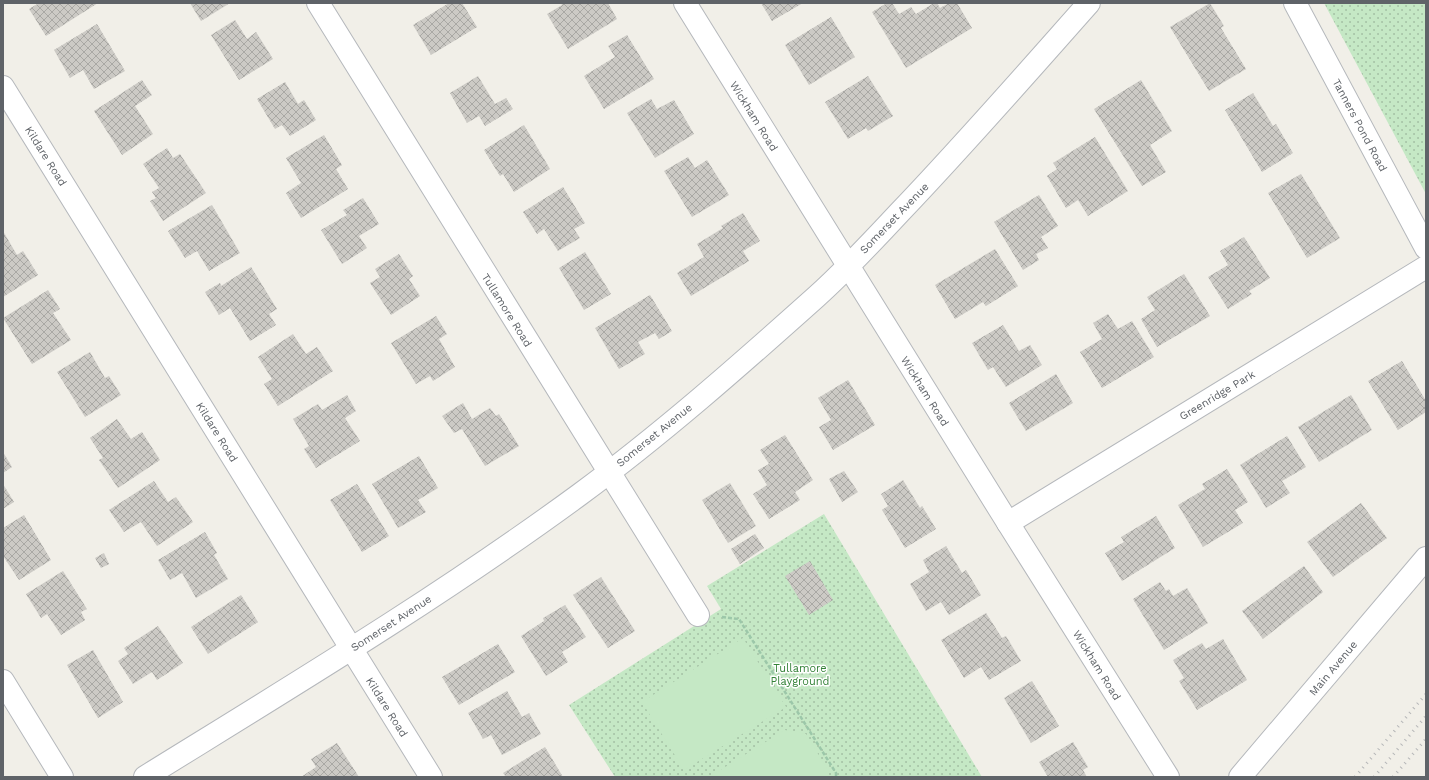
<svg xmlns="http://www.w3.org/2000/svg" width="1429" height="780" viewBox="0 0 1429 780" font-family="'Work Sans',sans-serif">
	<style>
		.park { fill: url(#park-dots) }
		.pitch { fill: #c5e8c5 }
		.building { fill: url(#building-cross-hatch) }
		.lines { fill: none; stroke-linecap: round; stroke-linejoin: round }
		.minor-casing { stroke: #b5b8bc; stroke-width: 24 }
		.path { stroke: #9cc7a9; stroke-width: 2.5; stroke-dasharray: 4 2; stroke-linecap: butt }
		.minor { stroke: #fff; stroke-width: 22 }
		.rail { stroke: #b6b7b8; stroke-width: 3; stroke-dasharray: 1 5; stroke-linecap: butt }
		.labels { text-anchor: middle; stroke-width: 3; stroke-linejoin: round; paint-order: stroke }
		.street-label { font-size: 11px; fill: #5f6368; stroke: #fff }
		.park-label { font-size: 11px; fill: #348238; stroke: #fff }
	</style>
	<defs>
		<pattern id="park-dots" width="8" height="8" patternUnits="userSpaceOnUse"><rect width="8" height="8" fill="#c5e8c5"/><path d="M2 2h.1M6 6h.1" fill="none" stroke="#a3c0a4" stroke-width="1.8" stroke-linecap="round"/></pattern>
		<pattern id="building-cross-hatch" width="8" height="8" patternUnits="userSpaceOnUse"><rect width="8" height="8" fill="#cccac5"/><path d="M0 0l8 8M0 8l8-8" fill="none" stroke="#a9a8a4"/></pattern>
	</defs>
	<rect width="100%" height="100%" fill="#f1efe8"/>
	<g class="park">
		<polygon points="1324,3 1426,3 1426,194"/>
		<polygon points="824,514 982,777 615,777 569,705 721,609 707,586"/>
	</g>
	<g class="pitch">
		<polygon points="743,638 786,707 684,770 642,702"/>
		<polygon points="785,730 806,734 829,772 828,777 709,777"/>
	</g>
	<g class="building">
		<polygon points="39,3 98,3 46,36 29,9"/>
		<polygon points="190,3 230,3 201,21"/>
		<polygon points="449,3 462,3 477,27 431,55 413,25"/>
		<polygon points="561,3 608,3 617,19 568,49 547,14 562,5"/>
		<polygon points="761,3 803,3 772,21"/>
		<polygon points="887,3 892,3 899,14 911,7 916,14 934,3 937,3 940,8 949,3 957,3 972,28 906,68 872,12"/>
		<polygon points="1210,3 1224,26 1221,28 1246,69 1209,91 1170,27"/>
		<polygon points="831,17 855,57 809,85 785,45"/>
		<polygon points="235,20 247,39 256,32 273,59 239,80 211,35"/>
		<polygon points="97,24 125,71 94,89 83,70 70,78 54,50"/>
		<polygon points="627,35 654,79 604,109 584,76 615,57 608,46"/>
		<polygon points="478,76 495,104 506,98 513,109 485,126 479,116 467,123 450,93"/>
		<polygon points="868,76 893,116 868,131 866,128 848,139 825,102"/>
		<polygon points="142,80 152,95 135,106 153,134 122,155 94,111"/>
		<polygon points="1141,80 1172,131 1150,145 1166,172 1142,186 1094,109"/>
		<polygon points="285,82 298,104 304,100 316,120 290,136 282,125 275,129 257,99"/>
		<polygon points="1253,93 1273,126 1276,124 1293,153 1262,172 1225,110"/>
		<polygon points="651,99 657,109 674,100 694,134 655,158 627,113"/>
		<polygon points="524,125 550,169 514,192 503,174 500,176 484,150"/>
		<polygon points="324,135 342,165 336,169 348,189 301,218 286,193 301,183 286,158"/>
		<polygon points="1095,137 1128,191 1088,216 1078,200 1066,208 1047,176 1057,169 1053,163"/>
		<polygon points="167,148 173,158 180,154 206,193 163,221 150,201 156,198 152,192 159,188 143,164"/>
		<polygon points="688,157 695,168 707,160 729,195 692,217 664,171"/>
		<polygon points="1301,174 1340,238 1307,258 1268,193"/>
		<polygon points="563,187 585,223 574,229 580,238 558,251 544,229 537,234 523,212"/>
		<polygon points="1039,195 1058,226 1041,237 1048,248 1036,254 1039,260 1023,270 994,222"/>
		<polygon points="363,198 379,224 359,236 367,248 342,264 321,230 347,215 343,210"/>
		<polygon points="212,205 240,253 209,271 197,251 185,258 168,231"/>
		<polygon points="743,213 760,241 743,251 749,261 691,296 677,273 704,257 697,244 723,228 721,226"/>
		<polygon points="3,231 17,255 23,251 38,275 3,297"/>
		<polygon points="1244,237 1270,278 1249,291 1252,294 1228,309 1208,277 1228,265 1220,251"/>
		<polygon points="995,249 1018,286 986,306 983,302 955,319 935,285"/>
		<polygon points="585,252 611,294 584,310 559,268"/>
		<polygon points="399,254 413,276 409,279 420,296 391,315 370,283 380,277 375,269"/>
		<polygon points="251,267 277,309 269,314 276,325 250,341 230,308 219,315 205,292 220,283 221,286"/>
		<polygon points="1184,274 1210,316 1157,347 1141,319 1155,310 1147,297"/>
		<polygon points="48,290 60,309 53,313 71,340 32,364 3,318"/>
		<polygon points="650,295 672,331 659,339 655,333 638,342 645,354 619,369 595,328"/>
		<polygon points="1108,314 1118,329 1132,321 1154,357 1102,388 1080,352 1102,339 1093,323"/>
		<polygon points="436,316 447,334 439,339 455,367 433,381 430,376 416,384 391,343"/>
		<polygon points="1003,325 1019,351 1030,345 1042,365 1006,387 993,367 988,370 972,343"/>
		<polygon points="293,334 306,354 317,347 333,371 278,406 264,384 272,379 258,357"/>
		<polygon points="90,352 105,378 109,376 121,395 85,417 57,372"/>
		<polygon points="1402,361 1426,401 1426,412 1398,430 1368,381"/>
		<polygon points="1056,374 1073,403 1026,431 1009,403"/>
		<polygon points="848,380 875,425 833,450 819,427 831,420 818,398"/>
		<polygon points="347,395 356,411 345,418 360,441 316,468 304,449 309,446 293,419 318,404 322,410"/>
		<polygon points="1351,395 1372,430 1319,462 1298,427"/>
		<polygon points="463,403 472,419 490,408 496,416 499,414 519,446 485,466 462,429 454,433 442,416"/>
		<polygon points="117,419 131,439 142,432 160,460 118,488 99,460 103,458 90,438"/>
		<polygon points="785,435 813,480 795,492 800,500 769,519 753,494 767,485 758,470 769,464 760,450"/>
		<polygon points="1287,436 1306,467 1282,481 1290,493 1266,508 1240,465"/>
		<polygon points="3,452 12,467 3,473"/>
		<polygon points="419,456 438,488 418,500 426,512 398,528 372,484"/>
		<polygon points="1227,469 1248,502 1235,510 1243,523 1203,547 1178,505 1205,489 1202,484"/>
		<polygon points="844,471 858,492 842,502 829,479"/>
		<polygon points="903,480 920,508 922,506 936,529 905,548 882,510 888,506 881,494"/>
		<polygon points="154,481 168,502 176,497 193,522 157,546 141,522 124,532 109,510"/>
		<polygon points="730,483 756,526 728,543 702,500"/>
		<polygon points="3,484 14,502 3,509"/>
		<polygon points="357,484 389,536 362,552 330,500"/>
		<polygon points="1361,503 1387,538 1333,577 1307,542"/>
		<polygon points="24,515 51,560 19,580 3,556 3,528"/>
		<polygon points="1156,516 1175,548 1122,581 1105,553 1124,542 1121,537"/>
		<polygon points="205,532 217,553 214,555 228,579 196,598 182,573 170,580 158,560"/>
		<polygon points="755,534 764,548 740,564 731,549"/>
		<polygon points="946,546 962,573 966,570 981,595 949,615 941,602 926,611 910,584 929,572 923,560"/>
		<polygon points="104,553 109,564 101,568 95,558"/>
		<polygon points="810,561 833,600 809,615 785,576"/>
		<polygon points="1304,566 1323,592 1263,639 1242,611"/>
		<polygon points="63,571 87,609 81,612 85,620 61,635 47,614 41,618 26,594"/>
		<polygon points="601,577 635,631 608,648 573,595"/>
		<polygon points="1160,582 1166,591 1169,589 1173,596 1187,588 1208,623 1164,650 1133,599"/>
		<polygon points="241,595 258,622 208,654 191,627"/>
		<polygon points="565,605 586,637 562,652 568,662 546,676 521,636 544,621 543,618"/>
		<polygon points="986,613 1002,638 1006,636 1021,661 989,680 981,667 964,678 941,640"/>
		<polygon points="158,626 183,663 157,680 152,672 133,684 118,661 128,654 124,648"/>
		<polygon points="1223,639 1247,680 1197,710 1179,681 1184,678 1173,660 1202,643 1206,649"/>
		<polygon points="498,644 515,672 459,705 442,677"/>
		<polygon points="93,650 123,702 98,718 67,665"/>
		<polygon points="1032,681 1059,726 1031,743 1004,698"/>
		<polygon points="507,691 522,717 529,713 541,734 502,755 491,735 483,739 468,713"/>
		<polygon points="1073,742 1088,767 1083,770 1087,777 1048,777 1039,762"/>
		<polygon points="337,743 359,777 301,777 316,767 311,759"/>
		<polygon points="545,747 563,777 506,777 503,773"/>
	</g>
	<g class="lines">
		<g class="minor-casing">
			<g id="minor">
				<polyline points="318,3 698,615"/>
				<polyline points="685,3 1008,523 1168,777"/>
				<polyline points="1295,3 1426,248"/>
				<polyline points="3,87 431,777"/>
				<polyline points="1008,523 1426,267"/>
				<polyline points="3,681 62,777"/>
				<path d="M145 777C292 686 440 597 579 495 662 434 740 365 816 297 845 271 872 242 899 213 964 145 1026 74 1089 3"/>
				<polyline points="1240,777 1426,558"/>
			</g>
		</g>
		<polyline class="path" points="722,617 739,619 836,773 836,777"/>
		<use href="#minor" class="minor"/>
		<g class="rail">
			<polyline points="1355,777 1426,694"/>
			<polyline points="1374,777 1426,716"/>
			<polyline points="1393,777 1426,739"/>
		</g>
	</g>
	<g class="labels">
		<g class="street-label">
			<text transform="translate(754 116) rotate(58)" y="4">Wickham Road</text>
			<text transform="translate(1360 125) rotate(62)" y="4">Tanners Pond Road</text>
			<text transform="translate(46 156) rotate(58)" y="4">Kildare Road</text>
			<text transform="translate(894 218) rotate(-46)" y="4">Somerset Avenue</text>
			<text transform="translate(507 310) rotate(58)" y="4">Tullamore Road</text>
			<text transform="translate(925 391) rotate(58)" y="4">Wickham Road</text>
			<text transform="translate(1217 395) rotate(-31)" y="4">Greenridge Park</text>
			<text transform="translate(217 432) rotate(58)" y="4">Kildare Road</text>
			<text transform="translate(654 435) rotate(-39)" y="4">Somerset Avenue</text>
			<text transform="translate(391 623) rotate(-33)" y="4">Somerset Avenue</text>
			<text transform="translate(1097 665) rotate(58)" y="4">Wickham Road</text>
			<text transform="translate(1333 668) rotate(-50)" y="4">Main Avenue</text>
			<text transform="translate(387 707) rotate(58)" y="4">Kildare Road</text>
		</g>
		<g class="park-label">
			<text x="800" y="672">Tullamore<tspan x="800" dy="13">Playground</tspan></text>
		</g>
	</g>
	<rect width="1429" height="780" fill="none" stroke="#5f6368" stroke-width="8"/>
</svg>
